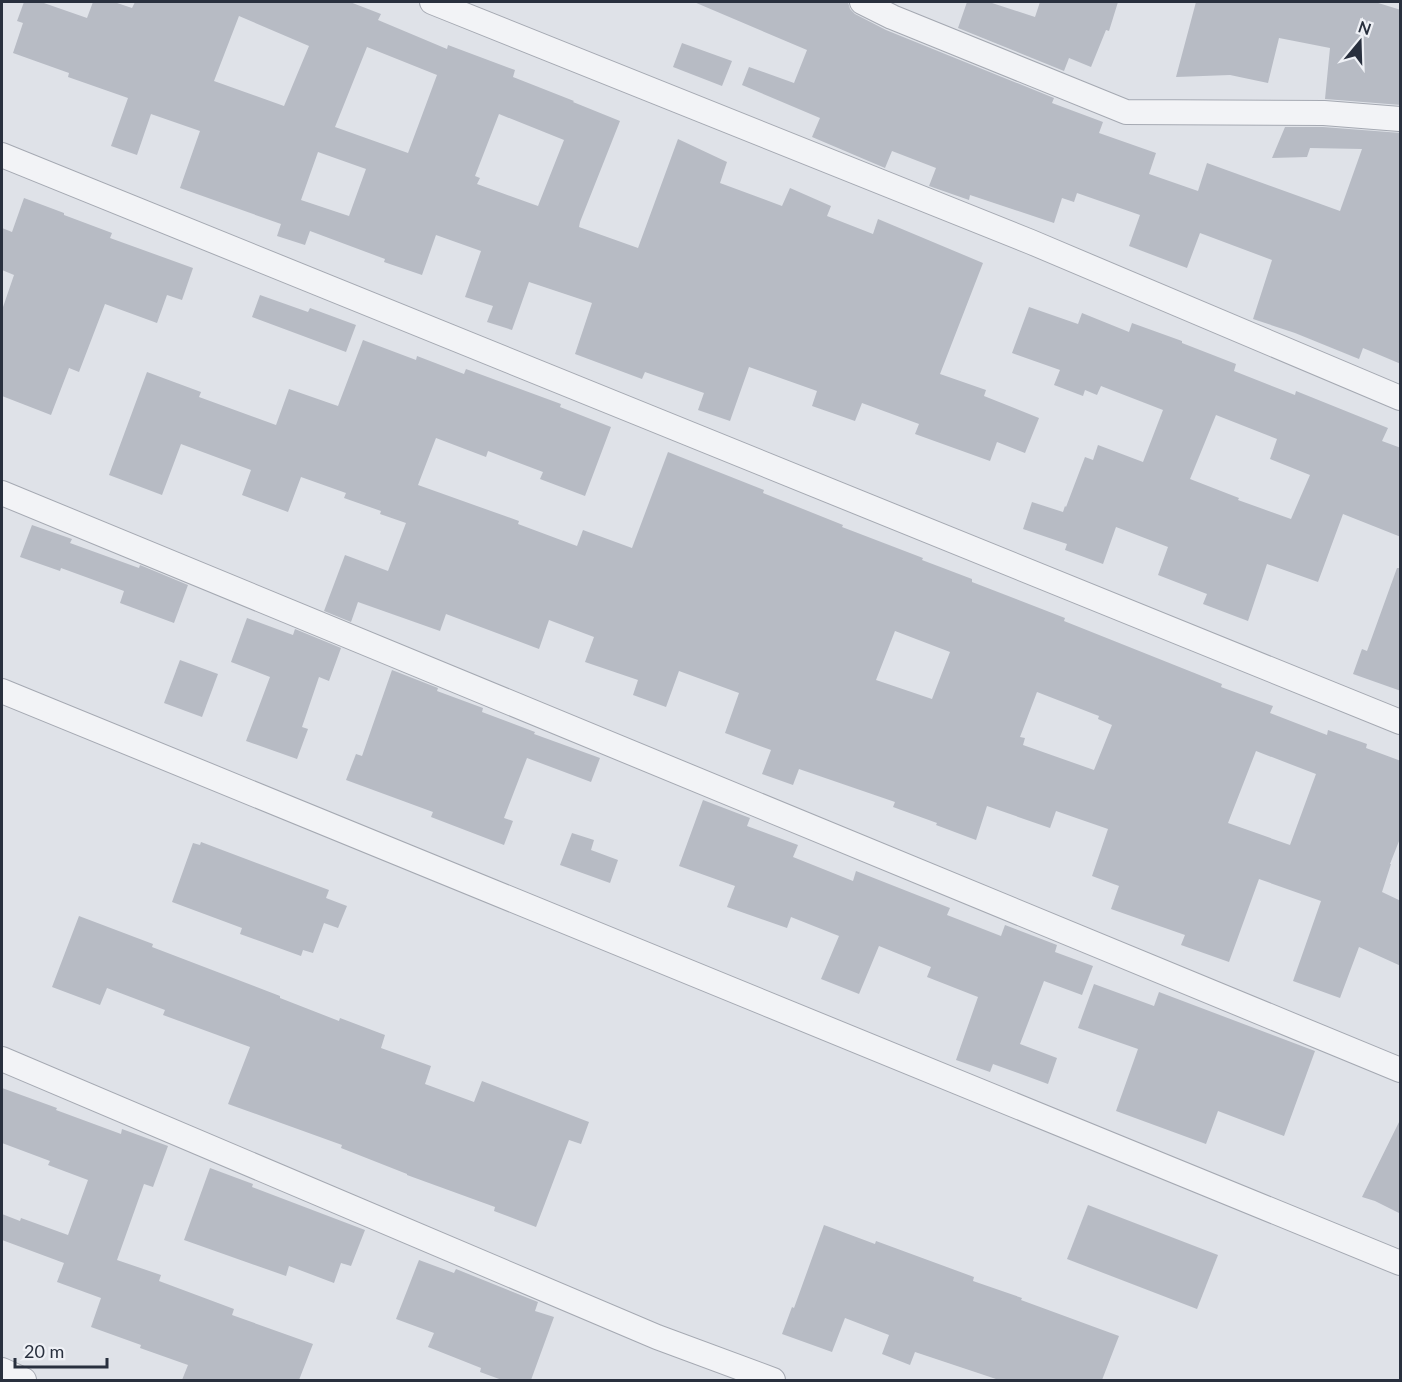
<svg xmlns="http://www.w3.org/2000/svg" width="1402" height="1382" viewBox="0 0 1402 1382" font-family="Lato,sans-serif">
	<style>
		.building { fill: #b7bbc4; fill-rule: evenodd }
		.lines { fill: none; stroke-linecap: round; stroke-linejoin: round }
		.minor-casing { stroke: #a5a9b2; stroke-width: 26 }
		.minor { stroke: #f2f3f6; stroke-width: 24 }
	</style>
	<rect width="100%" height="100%" fill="#dfe2e8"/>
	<g class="building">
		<path d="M24 2H41L87 18 93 2H114L132 8 135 2H350L381 14 378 20 447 49 448 45 515 70 513 77 574 101 573 102 620 121 580 222 579 227 638 248 678 139 727 162 720 183 782 206 790 188 831 206 827 216 873 234 878 219 983 263 940 374 986 390 984 396 1039 418 1025 453 997 442 990 461 915 434 919 424 862 403 855 421 812 406 817 391 749 367 730 421 698 410 704 393 645 372 642 379 575 354 592 303 529 282 512 330 487 322 493 306 465 297 481 251 436 235 422 275 384 262 385 259 310 231 305 245 277 236 281 224 180 188 200 131 151 114 137 155 111 146 128 98 68 77 69 73 13 53 23 23 17 21ZM239 16 309 46 284 106 214 81ZM367 47 437 75 408 153 335 127ZM499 114 564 140 538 206 477 184 480 178 475 176ZM318 152 366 169 349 216 301 200Z"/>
		<polygon points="694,2 848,2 850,9 855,14 886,30 1054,98 1052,103 1103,122 1099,133 1156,153 1149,174 1198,191 1207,163 1340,211 1362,149 1310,148 1307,157 1272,158 1285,127 1323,127 1401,133 1401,364 1363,348 1359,359 1295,333 1253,319 1272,260 1200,233 1187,268 1129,246 1140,215 1077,193 1074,202 1062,198 1054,223 970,195 969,200 929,186 936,168 892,151 885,168 812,137 820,118 742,85 749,67 794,83 807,50"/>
		<polygon points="967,2 989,2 1035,17 1040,2 1118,2 1109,31 1106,30 1091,67 1069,58 1064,71 958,28"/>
		<polygon points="1196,2 1375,2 1401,10 1401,105 1325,99 1330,48 1279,38 1268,83 1230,75 1176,77"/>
		<polygon points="682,43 732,61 722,86 673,67"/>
		<polygon points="24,198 64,213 64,215 112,233 110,238 193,268 182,300 167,295 157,323 105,304 79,372 69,368 51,415 2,396 2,310 14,275 2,270 2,228 12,232"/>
		<polygon points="260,295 308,312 310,308 356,325 346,352 252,317"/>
		<path d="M1029 307 1078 324 1082 313 1129 332 1132 323 1182 341V343L1236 364 1234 371 1295 395 1296 391 1388 428 1382 441 1401 448V537L1343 514 1318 582 1267 564 1248 621 1203 604 1207 594 1158 575 1168 547 1116 527 1103 564 1065 550 1067 544 1023 529 1032 502 1063 512 1065 506 1066 507 1085 457 1093 460 1098 445 1143 462 1163 410 1101 386 1097 395 1085 390 1083 396 1054 385 1060 370 1012 353ZM1216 415 1277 439 1270 459 1310 475 1291 519 1238 500 1239 498 1190 479Z"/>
		<path d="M363 340 416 360 417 356 464 374 466 369 561 404 560 407 611 427 585 496 540 479 543 472 488 451 486 457 436 438 418 485 519 521 518 524 577 546 583 530 632 548 668 452 764 490 763 493 843 525 842 527 923 558 922 560 972 579V582L1065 618 1064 621 1222 684 1221 687 1273 706 1270 713 1327 735 1328 730 1367 744 1366 748 1401 761V836L1390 864H1391L1382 892 1401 901V966L1359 947 1340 998 1293 981 1321 901 1259 879 1229 962 1181 945 1185 935 1111 909 1119 886 1092 876 1108 829 1056 811 1050 828 987 806 976 840 936 825 937 823 893 807 895 802 799 769 793 785 762 774 771 750 725 733 739 693 679 671 666 707 633 695 638 680 585 662 594 637 549 620 539 649 446 614 440 631 358 602 351 622 324 611 345 555 388 571 406 523 380 514 381 511 344 498 346 493 301 477 288 512 242 495 251 470 181 444 162 495 109 475 147 372 201 392 199 397 276 425 289 389 338 406ZM895 631 950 652 932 699 876 680ZM1037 692 1099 716 1098 719 1112 725 1094 770 1023 745 1025 738 1020 737ZM1256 751 1316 774 1290 845 1228 823Z"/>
		<polygon points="32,525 72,539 70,543 139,568 140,565 188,585 174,623 120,603 124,591 61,568 60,571 20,557"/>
		<polygon points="1397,568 1401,568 1401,691 1353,674 1362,649 1367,651"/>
		<polygon points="247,618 293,635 295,629 341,648 329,681 319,677 302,727 308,729 297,759 246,741 270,677 231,662"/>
		<polygon points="180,660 218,674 202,717 164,703"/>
		<polygon points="392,670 438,688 437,691 483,708 482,712 535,732 534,734 600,758 591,782 527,758 504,818 513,821 504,845 431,817 433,812 346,780 356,754 362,756"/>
		<polygon points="703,800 750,818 747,826 798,845 793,857 853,881 856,871 950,908 947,915 1001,936 1005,925 1057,945 1055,952 1093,966 1082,995 1044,981 1020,1044 1057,1058 1048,1084 993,1064 990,1072 956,1060 978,997 927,977 931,967 879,946 859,994 821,979 839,936 791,917 787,928 727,907 735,886 679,866"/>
		<polygon points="572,833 594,840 591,850 618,860 610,883 560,865"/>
		<polygon points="201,842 329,890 326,898 347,906 338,928 324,923 313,953 303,950 301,956 240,934 242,928 172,902 193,843 200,845"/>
		<polygon points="79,916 153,944 152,947 280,996 280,998 339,1021 340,1018 385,1035 381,1048 431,1066 425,1084 474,1102 482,1081 589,1122 581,1144 569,1140 536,1227 494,1211 495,1207 407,1175 407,1174 341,1148 342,1145 228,1104 250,1047 163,1015 165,1010 107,988 100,1005 52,987"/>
		<polygon points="1094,984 1154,1006 1159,992 1315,1051 1284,1136 1218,1111 1206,1144 1116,1111 1138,1049 1078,1028"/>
		<polygon points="2,1088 57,1108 56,1110 121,1134 122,1129 168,1146 153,1187 144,1184 117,1260 161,1275 159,1281 234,1309 232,1315 313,1344 299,1380 182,1380 188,1365 140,1348 141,1345 91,1327 101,1298 57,1282 64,1263 2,1240 2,1214 20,1221 21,1218 68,1235 88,1180 48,1165 50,1161 2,1143"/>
		<polygon points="1401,1118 1401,1214 1375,1201 1362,1197"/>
		<polygon points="210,1168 253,1184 252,1187 365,1230 351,1266 341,1263 334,1283 289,1266 286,1276 184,1240"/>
		<polygon points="1088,1205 1218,1255 1197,1309 1067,1259"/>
		<polygon points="824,1225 875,1244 876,1241 974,1277 973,1281 1022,1298 1021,1300 1119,1336 1102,1380 999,1380 915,1352 910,1365 882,1354 889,1335 845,1318 832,1352 782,1334 792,1307 794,1308"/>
		<polygon points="419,1260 454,1273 456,1269 538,1302 535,1311 554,1317 531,1380 502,1380 480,1372 481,1368 428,1347 434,1333 396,1319"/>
	</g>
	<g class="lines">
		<g class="minor-casing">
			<g id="minor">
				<polyline points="432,2 1031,242 1400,398"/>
				<polyline points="862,2 892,17 1126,112 1324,113 1400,119"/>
				<polyline points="2,155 1400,722"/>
				<polyline points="2,493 1400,1070"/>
				<polyline points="2,691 1400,1263"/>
				<polyline points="2,1059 657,1337 773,1380"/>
				<polyline points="2,1370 24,1380"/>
			</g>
		</g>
		<use href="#minor" class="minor"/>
	</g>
	<rect width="1402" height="1382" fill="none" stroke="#29303e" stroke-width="6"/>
	<g transform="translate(1360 42) rotate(19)" stroke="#eff1f6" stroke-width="4.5" paint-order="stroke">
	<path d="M0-4.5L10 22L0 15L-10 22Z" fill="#29303e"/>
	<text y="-9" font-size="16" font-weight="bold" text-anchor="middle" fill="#29303e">N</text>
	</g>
	<path d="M15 1358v9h92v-9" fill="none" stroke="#29303e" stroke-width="3"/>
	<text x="24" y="1358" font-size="18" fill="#29303e" stroke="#eff1f6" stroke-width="4.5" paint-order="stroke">20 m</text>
</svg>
